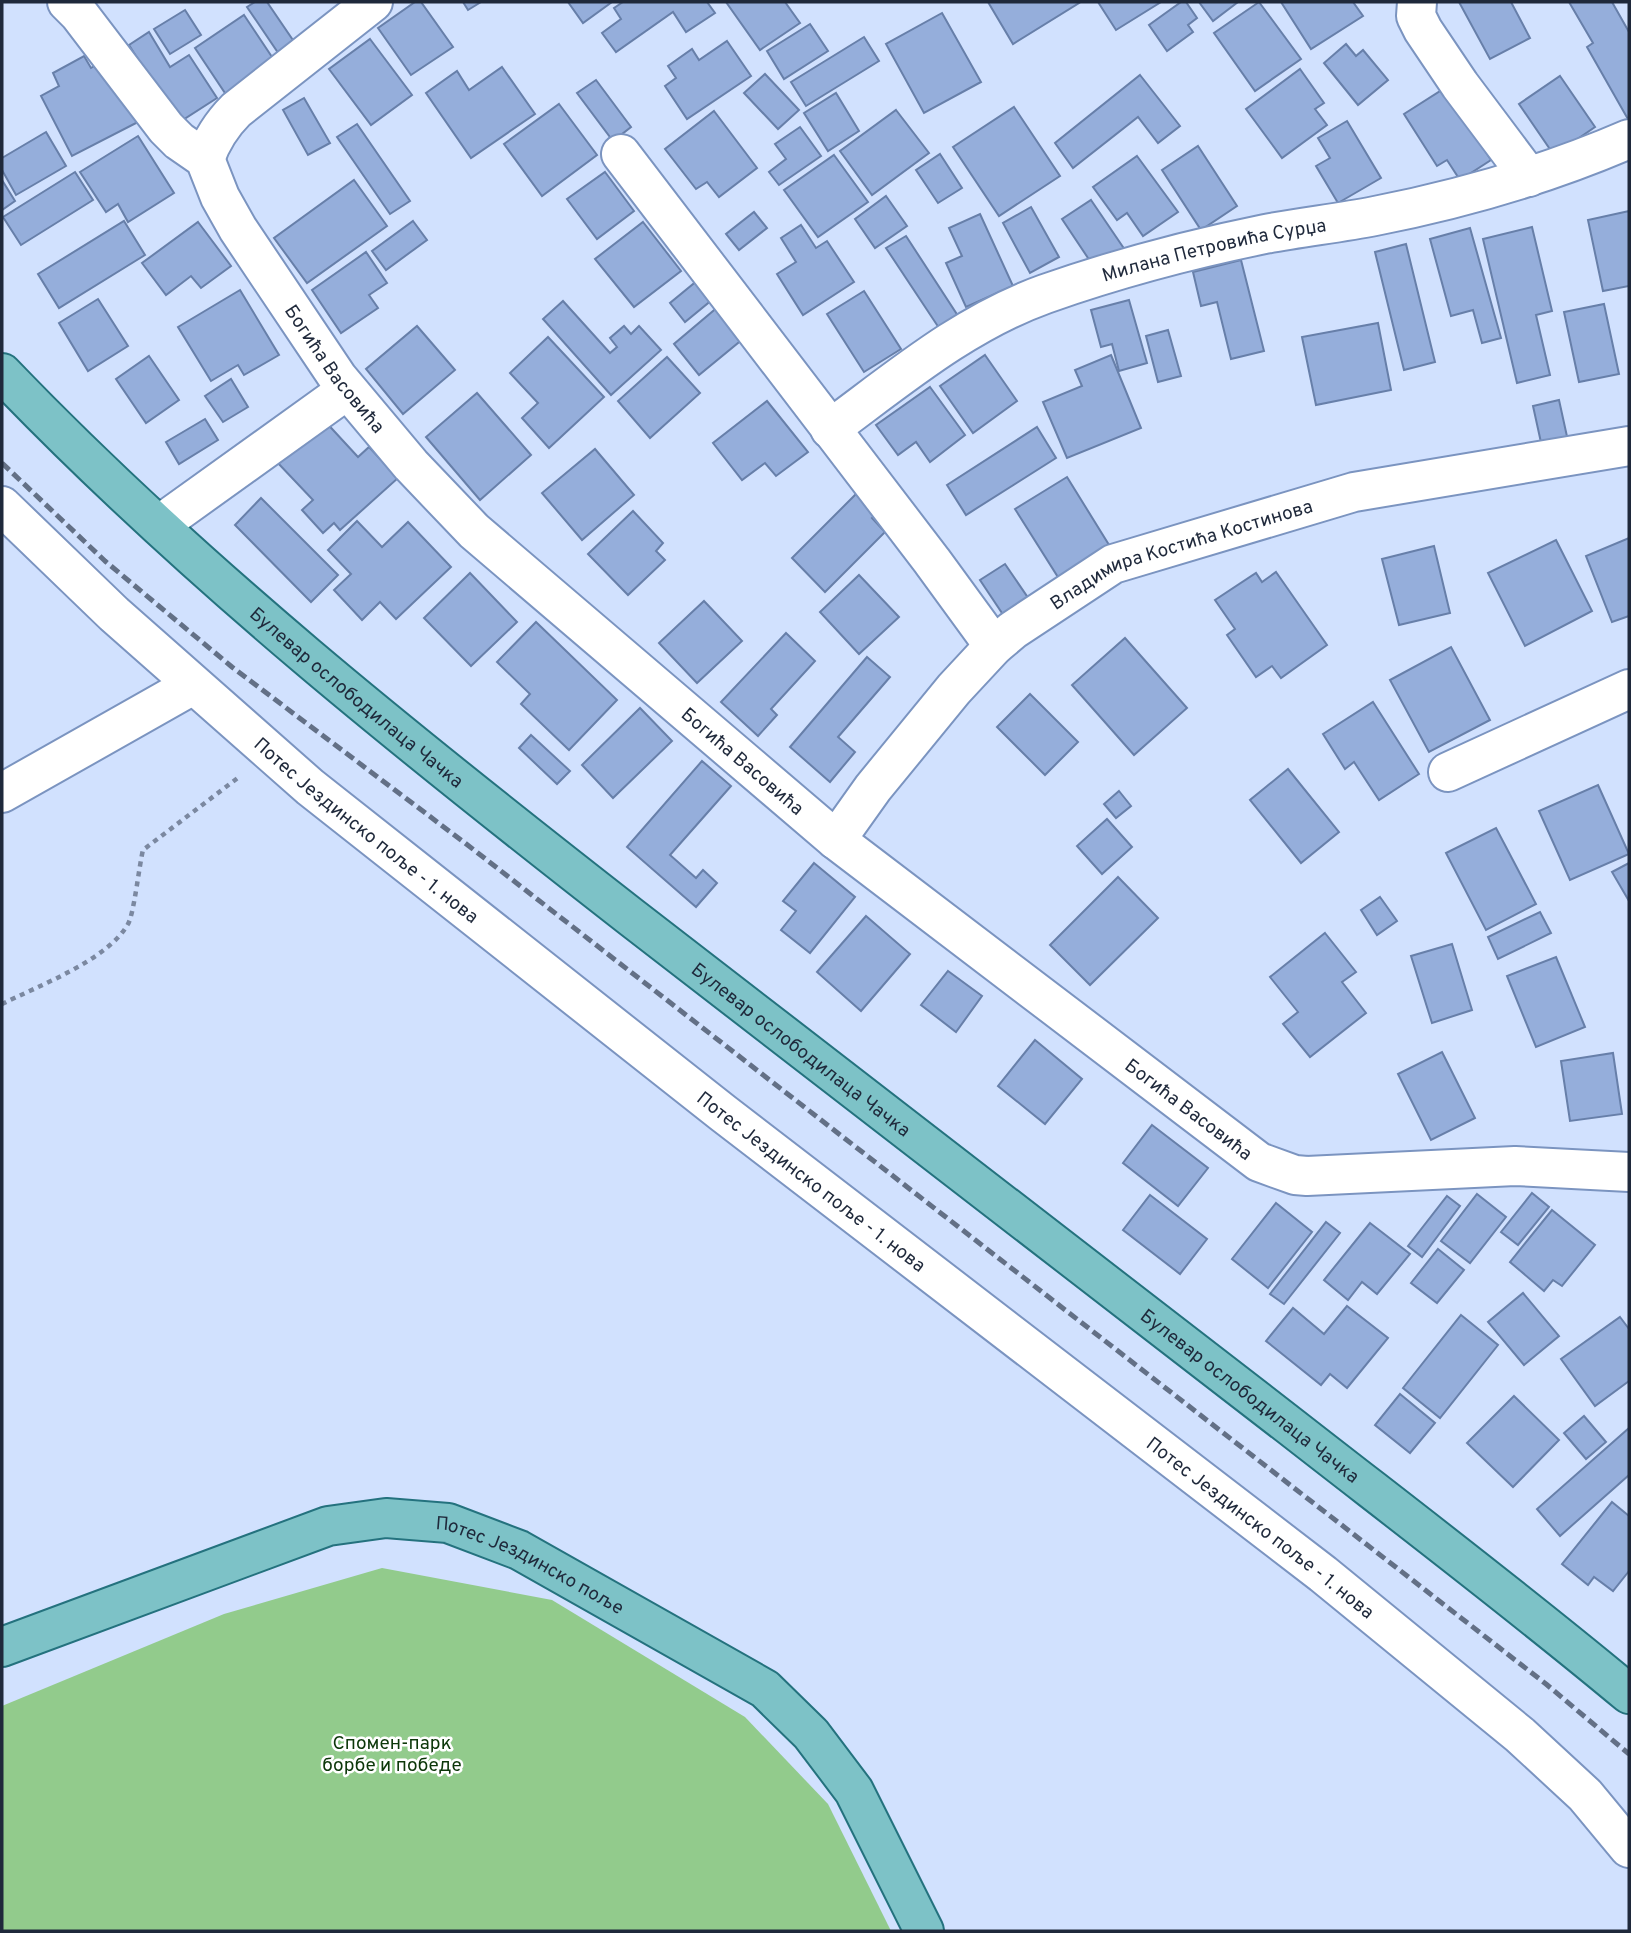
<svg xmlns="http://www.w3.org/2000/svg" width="1631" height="1933" viewBox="0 0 1631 1933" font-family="Overpass,sans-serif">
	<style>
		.green { fill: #92cb8c }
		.building { fill: #95aedb; stroke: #677fa9; stroke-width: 2 }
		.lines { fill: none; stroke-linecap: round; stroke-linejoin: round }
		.minor-casing { stroke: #7b94c0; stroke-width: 42 }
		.major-casing { stroke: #24727e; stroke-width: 42 }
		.path { stroke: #7b88a0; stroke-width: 4.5; stroke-dasharray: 5 5; stroke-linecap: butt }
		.minor { stroke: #fff; stroke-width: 38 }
		.major { stroke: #7dc2c7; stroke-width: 38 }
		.rail { stroke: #637086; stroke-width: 5; stroke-dasharray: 10 5; stroke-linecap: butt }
		.labels { text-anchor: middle; stroke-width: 5; stroke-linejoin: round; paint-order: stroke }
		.street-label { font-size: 19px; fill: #1f293b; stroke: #fff }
		.park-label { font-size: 19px; fill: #0c3709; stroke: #fff }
	</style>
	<rect width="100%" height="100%" fill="#d1e1fe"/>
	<polygon class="green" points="382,1568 552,1600 745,1717 828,1804 891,1931 2,1931 2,1706 224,1614"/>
	<g class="building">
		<polygon points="255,2 267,2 299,49 283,60 247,7"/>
		<polygon points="415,2 421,2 453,47 411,75 378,28"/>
		<polygon points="463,2 481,2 468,10"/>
		<polygon points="568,2 612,2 583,23"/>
		<polygon points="623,2 707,2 715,13 686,32 673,12 616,52 602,33 621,19 614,8"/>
		<polygon points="726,2 785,2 800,23 760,50"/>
		<polygon points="988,2 1078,2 1079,3 1013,44"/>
		<polygon points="1098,2 1161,2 1116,30"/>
		<polygon points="1181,2 1186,2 1197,18 1188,25 1193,32 1167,51 1149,25"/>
		<polygon points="1199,2 1238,2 1213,21"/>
		<polygon points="1259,2 1301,59 1255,91 1214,33"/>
		<polygon points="1281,2 1353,2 1363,16 1311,49"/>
		<polygon points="1459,2 1511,2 1530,38 1490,59"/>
		<polygon points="1569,2 1612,2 1629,32 1629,121 1587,47 1593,43"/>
		<polygon points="185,10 201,35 170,54 154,29"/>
		<polygon points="942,13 981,82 924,113 886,44"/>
		<polygon points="244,15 278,66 229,99 195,48"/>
		<polygon points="810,24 828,51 784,79 767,51"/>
		<polygon points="149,32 170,67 189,55 217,98 178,123 129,45"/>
		<polygon points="864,37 879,61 806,106 791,82"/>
		<polygon points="370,39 412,95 371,125 329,69"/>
		<polygon points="727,41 751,76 687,119 665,86 676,78 668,66 692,49 699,60"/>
		<polygon points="1346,44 1356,56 1363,50 1388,80 1358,105 1324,63"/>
		<polygon points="84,56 91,68 105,60 138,122 72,156 41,96 59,86 53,73"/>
		<polygon points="502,67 535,114 471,158 426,93 457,71 469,90"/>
		<polygon points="1300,69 1324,103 1315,109 1327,125 1282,158 1246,109"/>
		<polygon points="765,74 799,110 778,129 744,93"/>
		<polygon points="1140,75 1180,126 1158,143 1138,117 1073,168 1055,143"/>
		<polygon points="1560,76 1595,127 1554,155 1519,104"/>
		<polygon points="596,80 631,127 613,141 577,93"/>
		<polygon points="1445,88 1491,160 1460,180 1447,160 1437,166 1404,114"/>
		<polygon points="836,93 859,131 828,151 804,113"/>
		<polygon points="304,98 330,143 308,155 283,110"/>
		<polygon points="559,104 597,155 542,196 504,144"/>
		<polygon points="1014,107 1060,176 999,216 953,147"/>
		<polygon points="896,110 929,153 872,195 840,151"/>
		<polygon points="714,111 757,168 719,197 707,182 696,189 665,149"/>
		<polygon points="1347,121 1381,178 1338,203 1316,166 1330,158 1318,138"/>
		<polygon points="357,124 410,201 390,214 337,137"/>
		<polygon points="800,127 821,156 779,185 769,172 786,159 775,144"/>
		<polygon points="46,132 66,166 16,195 2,170 2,158"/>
		<polygon points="138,136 174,193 128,222 118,204 106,212 80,172"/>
		<polygon points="1198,146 1237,206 1201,230 1162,170"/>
		<polygon points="940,154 962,188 938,203 916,170"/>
		<polygon points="834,155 868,202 818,237 784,190"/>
		<polygon points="1137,156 1178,212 1143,236 1127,213 1117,220 1093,187"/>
		<polygon points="75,172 93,200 21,245 3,217"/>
		<polygon points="605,172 634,211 597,239 567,199"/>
		<polygon points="2,180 15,201 2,210"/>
		<polygon points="354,180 387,226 307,283 274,238"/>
		<polygon points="886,196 907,226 875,248 855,219"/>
		<polygon points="1091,200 1125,250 1096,270 1062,219"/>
		<polygon points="1031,207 1059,257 1030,273 1003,223"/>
		<polygon points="1629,211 1629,286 1603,291 1588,220"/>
		<polygon points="754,212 767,228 739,250 726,234"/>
		<polygon points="980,214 1013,286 966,307 946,263 962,256 949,228"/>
		<polygon points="124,221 145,255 59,308 38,274"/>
		<polygon points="413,221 427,240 386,270 372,251"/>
		<polygon points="198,222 231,266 201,288 191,276 166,295 142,263"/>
		<polygon points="643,222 681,271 634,307 595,259"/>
		<polygon points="801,225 816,248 827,241 854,282 803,315 777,274 796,262 781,238"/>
		<polygon points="1532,227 1552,311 1536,315 1550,375 1517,383 1483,239"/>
		<polygon points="1470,228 1501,338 1482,343 1473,310 1451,316 1430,239"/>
		<polygon points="906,236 960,319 941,331 886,248"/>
		<polygon points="1406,244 1435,362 1404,370 1375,252"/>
		<polygon points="366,252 387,283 369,295 378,308 341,333 312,290"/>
		<polygon points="1241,260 1264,351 1231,359 1217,302 1201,306 1193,272"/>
		<polygon points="698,280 713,299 685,322 670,303"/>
		<polygon points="240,290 279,355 244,375 238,365 211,381 178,327"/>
		<polygon points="864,291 901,349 864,372 827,314"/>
		<polygon points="98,299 128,346 88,371 59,323"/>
		<polygon points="1129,300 1147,363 1119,371 1112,344 1101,347 1091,310"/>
		<polygon points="563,301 610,353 617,347 610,338 624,326 631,334 639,326 661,350 611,395 543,319"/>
		<polygon points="1604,304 1619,374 1579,382 1564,312"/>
		<polygon points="719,306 744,338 699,375 674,344"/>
		<polygon points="1378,323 1391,390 1316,405 1302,337"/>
		<polygon points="417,326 455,370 403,414 366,369"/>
		<polygon points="1168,330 1181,376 1158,382 1146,336"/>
		<polygon points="548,337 604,397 549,448 522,418 538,403 510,373"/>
		<polygon points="985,355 1017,401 973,433 940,386"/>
		<polygon points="1111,355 1141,428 1067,458 1043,402 1082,386 1075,370"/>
		<polygon points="149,356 179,400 146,423 116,379"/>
		<polygon points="667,357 700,393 650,438 618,401"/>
		<polygon points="231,379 248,407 223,422 205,396"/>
		<polygon points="930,387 965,435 930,462 916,442 898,455 876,425"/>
		<polygon points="477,393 531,455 480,500 426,437"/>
		<polygon points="1559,400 1568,441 1542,447 1533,406"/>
		<polygon points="767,401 808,452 776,476 765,463 742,480 713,443"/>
		<polygon points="322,418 358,457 369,447 398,478 340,530 334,523 323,533 302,510 313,500 276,461"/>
		<polygon points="205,419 218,440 179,464 166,442"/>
		<polygon points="1037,427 1056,458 966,515 947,485"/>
		<polygon points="595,449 634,495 582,540 542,493"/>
		<polygon points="1067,477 1114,553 1063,585 1015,509"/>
		<polygon points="859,491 879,512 872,518 885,532 825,592 792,558"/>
		<polygon points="261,498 338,575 311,602 235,525"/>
		<polygon points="633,511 663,543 656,551 665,560 628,595 588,554"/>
		<polygon points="357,521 382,547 408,522 451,567 396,619 380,602 362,620 334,590 351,574 328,550"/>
		<polygon points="1629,538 1629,616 1612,622 1586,556"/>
		<polygon points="1556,540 1592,611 1525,646 1488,573"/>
		<polygon points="1434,546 1450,613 1399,625 1382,559"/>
		<polygon points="1005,564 1033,605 1008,622 980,580"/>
		<polygon points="1276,572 1327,645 1281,678 1272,666 1256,677 1227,635 1235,629 1215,600 1256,573 1262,582"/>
		<polygon points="470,573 517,622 471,666 424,618"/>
		<polygon points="859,575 899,617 859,654 820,612"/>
		<polygon points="704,601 742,641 697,683 659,643"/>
		<polygon points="536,622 617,700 569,750 521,704 530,694 497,662"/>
		<polygon points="786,633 815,661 771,709 777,715 758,736 721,702"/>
		<polygon points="1125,638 1187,708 1134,755 1072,685"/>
		<polygon points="1451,647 1490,720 1429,752 1390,680"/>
		<polygon points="867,657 890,677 838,737 855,752 830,782 790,747"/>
		<polygon points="1030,694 1078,742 1045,775 997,727"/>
		<polygon points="1373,702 1419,774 1379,800 1354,762 1345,769 1323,734"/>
		<polygon points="640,708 672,741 613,798 582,765"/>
		<polygon points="531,735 570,771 557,784 519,748"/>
		<polygon points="702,761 731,786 670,855 696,878 703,870 717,883 696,907 627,847"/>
		<polygon points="1288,769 1339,832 1301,863 1250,800"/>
		<polygon points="1598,785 1629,854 1570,880 1539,811"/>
		<polygon points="1119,791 1131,806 1116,818 1104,804"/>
		<polygon points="1107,819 1132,847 1102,874 1077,846"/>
		<polygon points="1496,828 1536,904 1486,930 1446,853"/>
		<polygon points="814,863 855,897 810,953 781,930 796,911 783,901"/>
		<polygon points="1629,863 1629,901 1612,872"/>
		<polygon points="1118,877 1158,918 1090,985 1050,945"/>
		<polygon points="1380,897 1397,921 1377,935 1361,910"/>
		<polygon points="1540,912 1551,933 1498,959 1488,937"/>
		<polygon points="866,916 910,954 861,1011 817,972"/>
		<polygon points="1325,933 1356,972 1342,982 1366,1013 1310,1057 1283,1024 1298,1012 1270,977"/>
		<polygon points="1452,944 1472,1010 1432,1023 1411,956"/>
		<polygon points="1556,957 1585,1027 1536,1047 1507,976"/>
		<polygon points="948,971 982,996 956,1032 921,1005"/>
		<polygon points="1035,1040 1082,1079 1045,1124 998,1086"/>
		<polygon points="1442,1052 1475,1118 1431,1140 1398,1074"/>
		<polygon points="1613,1053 1622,1114 1570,1121 1561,1061"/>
		<polygon points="1152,1125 1208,1168 1178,1206 1123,1163"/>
		<polygon points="1532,1193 1549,1207 1518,1245 1501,1232"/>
		<polygon points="1477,1194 1506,1217 1470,1263 1441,1241"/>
		<polygon points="1150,1195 1207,1239 1180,1274 1123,1230"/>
		<polygon points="1447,1196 1460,1206 1422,1257 1408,1246"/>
		<polygon points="1276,1203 1312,1232 1268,1288 1232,1259"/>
		<polygon points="1552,1210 1595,1245 1562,1286 1553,1280 1544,1291 1510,1262"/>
		<polygon points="1326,1222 1340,1233 1284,1304 1270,1294"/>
		<polygon points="1370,1223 1410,1254 1377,1294 1362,1282 1348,1300 1324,1280"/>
		<polygon points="1438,1249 1464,1270 1437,1303 1411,1283"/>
		<polygon points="1523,1293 1559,1336 1524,1365 1488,1322"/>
		<polygon points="1347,1306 1388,1338 1347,1388 1330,1374 1321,1385 1266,1341 1293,1308 1324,1334"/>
		<polygon points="1461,1315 1498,1345 1440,1418 1403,1388"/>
		<polygon points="1620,1317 1629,1329 1629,1381 1595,1406 1561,1359"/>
		<polygon points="1400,1394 1435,1423 1410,1453 1375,1425"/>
		<polygon points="1514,1396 1559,1440 1513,1487 1467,1443"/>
		<polygon points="1584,1416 1606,1442 1586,1459 1564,1433"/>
		<polygon points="1629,1428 1629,1475 1560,1536 1537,1509"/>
		<polygon points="1612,1502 1629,1516 1629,1571 1613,1591 1594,1577 1588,1585 1562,1564"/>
	</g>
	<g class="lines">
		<g class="minor-casing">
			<g id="minor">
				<path id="s1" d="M67 2 79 14 166 128 179 141 205 159 220 197 238 229 338 378 411 465 474 531 836 840 1259 1162 1295 1175 1307 1176 1515 1166 1629 1172"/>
				<polyline points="1417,2 1416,16 1423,30 1460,85 1529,177"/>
				<polyline points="621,154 932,561 994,646"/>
				<path d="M205 159C212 139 221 125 236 110L373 2"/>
				<path id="s2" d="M830 429C898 379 964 323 1045 294 1116 269 1191 249 1265 234 1302 227 1339 223 1375 216 1462 199 1548 174 1629 139"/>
				<path id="s3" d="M2 506 114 614 310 787 723 1113 1323 1574 1520 1735 1585 1795 1629 1848"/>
				<polyline points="159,525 347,390"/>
				<polyline points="1448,772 1629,689"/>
				<polyline points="2,793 193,685"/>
				<path id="s4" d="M836 840 873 788 954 689 994 646 1013 630 1113 564 1354 492 1629 446"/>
			</g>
		</g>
		<g class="major-casing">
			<g id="major">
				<path id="s5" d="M2 373C194 573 413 747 631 917 850 1088 1071 1256 1290 1426 1404 1515 1519 1602 1629 1694"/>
				<path id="s6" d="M2 1647 328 1526 386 1518 448 1523 519 1550 765 1689 811 1734 854 1791 924 1931"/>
			</g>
		</g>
		<path class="path" d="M2 1004C38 986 108 960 128 924 134 914 139 866 143 850L239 777"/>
		<use href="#minor" class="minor"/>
		<use href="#major" class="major"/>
		<polyline class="rail" points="2,463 105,561 232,667 465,843 1546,1684 1629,1754"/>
	</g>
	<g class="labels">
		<g class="street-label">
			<text dy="7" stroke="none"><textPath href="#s2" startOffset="430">Милана Петровића Сурџа</textPath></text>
			<text dy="7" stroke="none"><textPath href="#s1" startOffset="458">Богића Васовића</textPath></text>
			<text dy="7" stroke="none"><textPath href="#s4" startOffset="462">Владимира Костића Костинова</textPath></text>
			<text dy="7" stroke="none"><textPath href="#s5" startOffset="481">Булевар ослободилаца Чачка</textPath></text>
			<text dy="7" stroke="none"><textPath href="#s1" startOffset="1026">Богића Васовића</textPath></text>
			<text dy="7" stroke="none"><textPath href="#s3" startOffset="488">Потес Јездинско поље - 1. нова</textPath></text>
			<text dy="7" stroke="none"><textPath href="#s5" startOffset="1048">Булевар ослободилаца Чачка</textPath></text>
			<text dy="7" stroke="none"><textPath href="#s1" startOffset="1592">Богића Васовића</textPath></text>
			<text dy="7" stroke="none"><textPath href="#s3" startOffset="1055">Потес Јездинско поље - 1. нова</textPath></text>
			<text dy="7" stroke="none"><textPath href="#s5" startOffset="1615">Булевар ослободилаца Чачка</textPath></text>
			<text dy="7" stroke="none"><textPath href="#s3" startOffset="1622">Потес Јездинско поље - 1. нова</textPath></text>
			<text dy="7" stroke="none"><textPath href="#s6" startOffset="560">Потес Јездинско поље</textPath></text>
		</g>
		<g class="park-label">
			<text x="392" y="1749">Спомен-парк<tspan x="392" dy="22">борбе и победе</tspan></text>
		</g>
	</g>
	<rect width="1631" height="1933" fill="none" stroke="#1f293b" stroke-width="7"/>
</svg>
